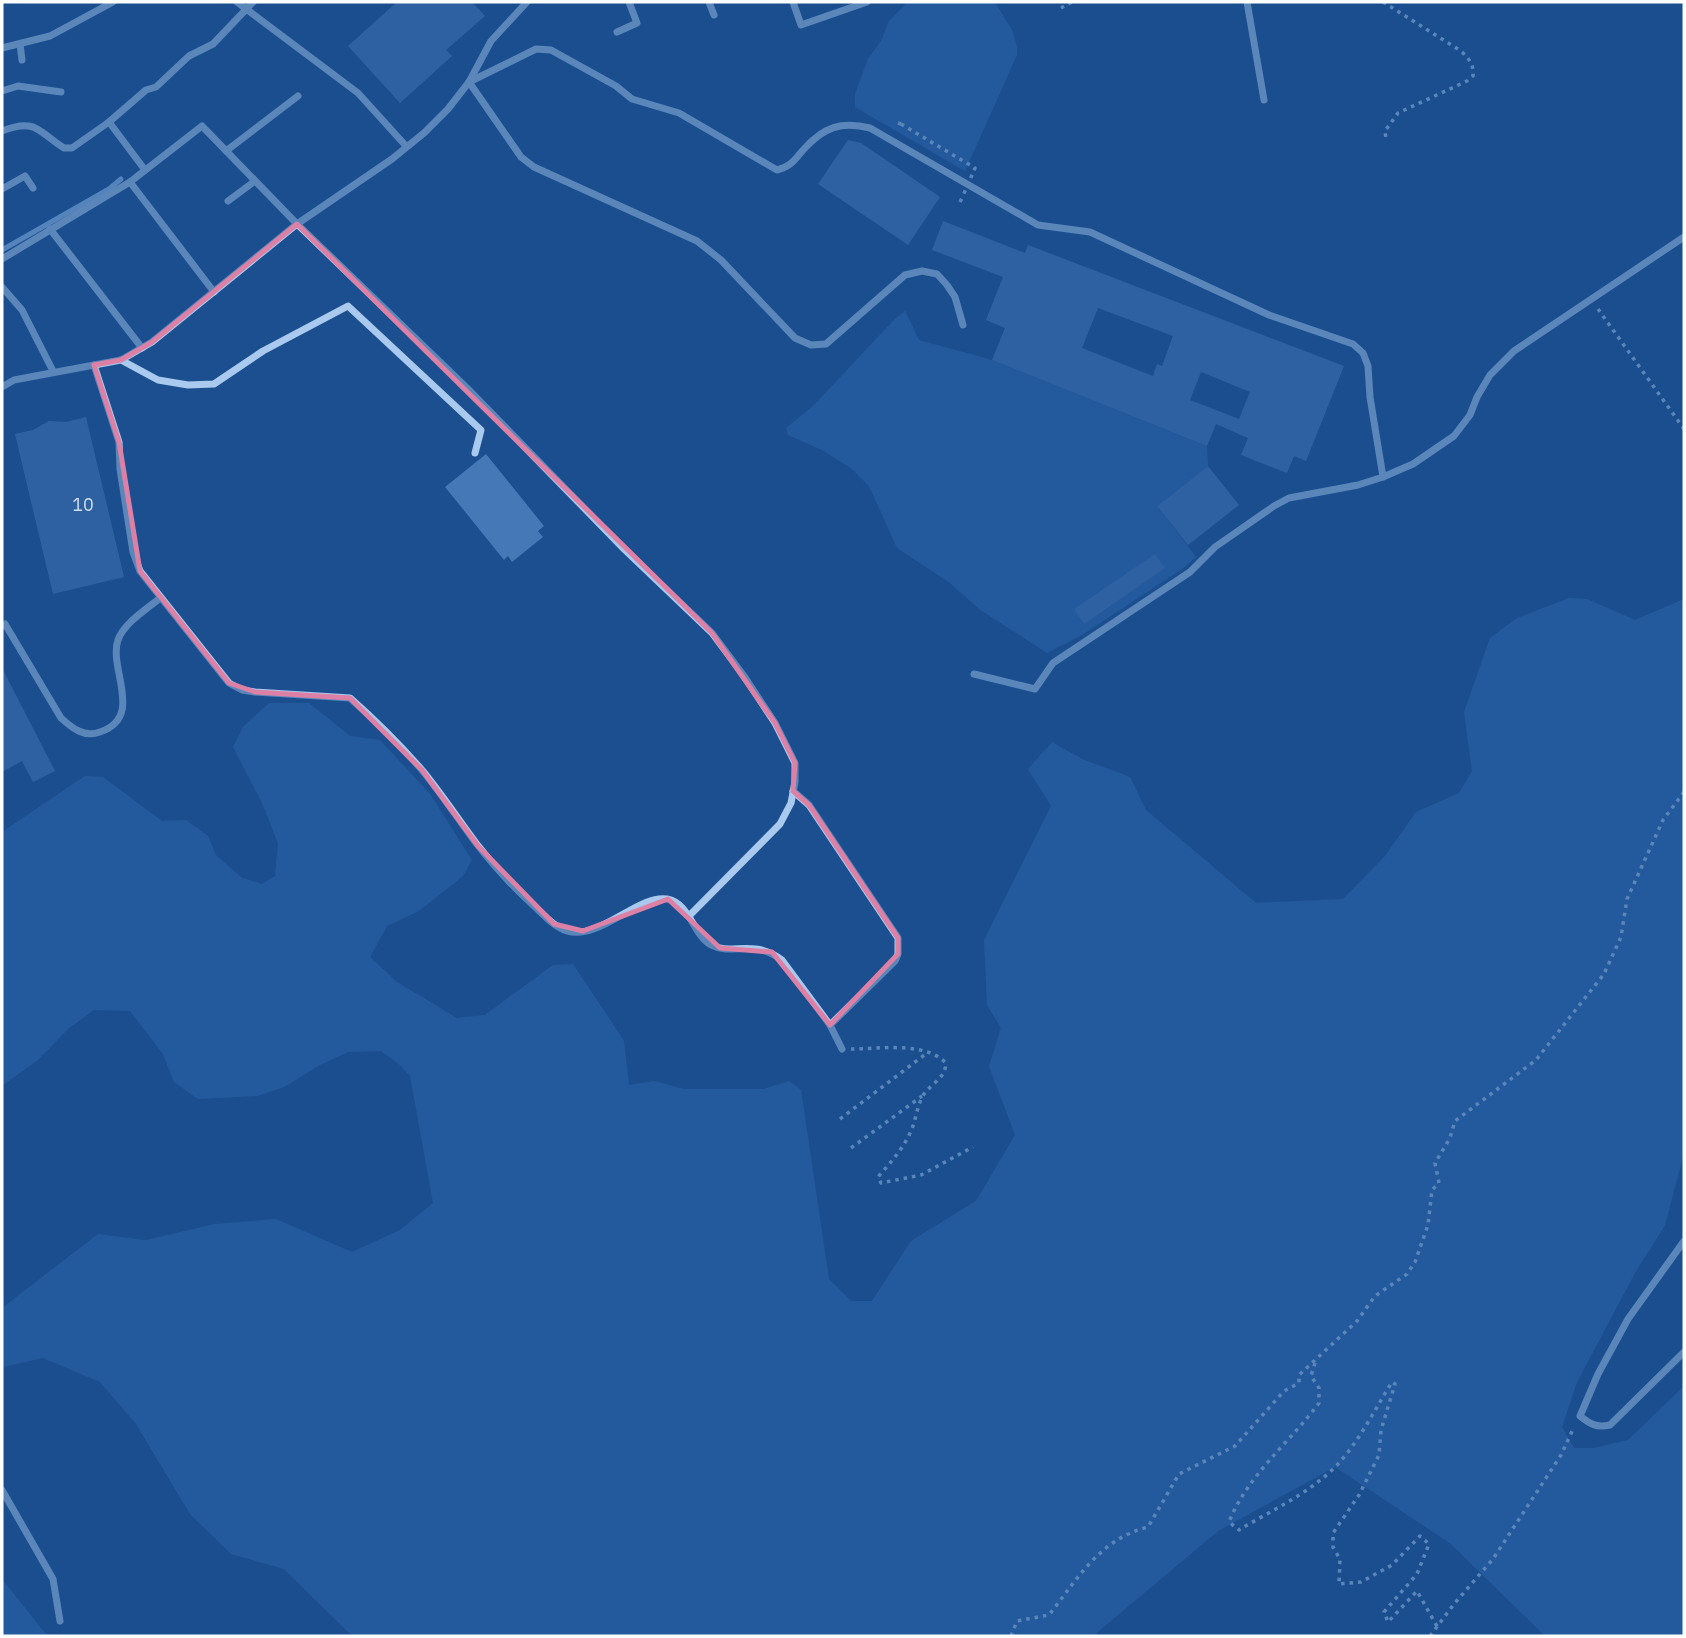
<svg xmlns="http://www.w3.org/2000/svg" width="1686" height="1638" viewBox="0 0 1686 1638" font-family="'IBM Plex Sans',sans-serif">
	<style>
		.green { fill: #2e69ad }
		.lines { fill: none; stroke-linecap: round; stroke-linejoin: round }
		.stream { stroke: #9cc4f0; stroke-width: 5 }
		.building { fill: #4478b7; fill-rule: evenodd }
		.path { stroke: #a9c9ee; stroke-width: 3.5; stroke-dasharray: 3.5 5; stroke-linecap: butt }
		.minor { stroke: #a9c9ee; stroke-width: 7 }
		.path-bridge { stroke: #a9c9ee; stroke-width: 3.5; stroke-dasharray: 3.5 5; stroke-linecap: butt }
		.marked { fill: none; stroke: #dd80a5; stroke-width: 5; stroke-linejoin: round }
		.labels { text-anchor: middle; stroke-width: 7; stroke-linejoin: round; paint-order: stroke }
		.number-label { font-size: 18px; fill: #d0dded }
	</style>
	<rect width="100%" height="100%" fill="#1b4f8f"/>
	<g class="green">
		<polygon points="908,2 995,2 1013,32 1017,47 1017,55 965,171 855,107 855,94 868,59 881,41 889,21"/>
		<polygon points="905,311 919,340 992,360 1207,446 1208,466 1157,506 1196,557 1182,569 1082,635 1047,653 979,609 950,583 897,548 869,486 851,468 822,450 788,435 786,428 813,406 893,321"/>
		<polygon points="1569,598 1587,599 1635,620 1684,599 1684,1153 1665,1225 1635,1273 1577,1382 1562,1427 1574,1448 1594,1448 1628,1440 1684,1386 1684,1636 1545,1636 1451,1544 1335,1467 1218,1531 1093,1636 352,1636 284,1569 231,1554 190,1514 136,1424 100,1382 43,1358 2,1367 2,1308 98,1234 146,1240 215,1224 276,1219 352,1252 400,1230 433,1203 410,1076 400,1065 381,1051 348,1052 320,1065 284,1087 257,1096 198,1099 174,1082 163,1054 130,1011 94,1010 69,1028 38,1060 2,1086 2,832 85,776 103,777 162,821 186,820 208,836 216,855 242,878 262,884 275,876 278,843 262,803 233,747 243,727 269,703 309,703 350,736 380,740 430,794 472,860 463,876 419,911 387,926 370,957 397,982 457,1018 485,1015 553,965 573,964 624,1041 629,1085 654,1081 684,1089 764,1089 789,1081 801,1090 829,1279 851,1301 872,1301 911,1241 976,1201 1015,1135 989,1066 1001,1028 987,1005 984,940 1051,806 1028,769 1052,742 1082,759 1130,777 1146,810 1256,903 1343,899 1385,856 1416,812 1459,793 1472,771 1464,712 1490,638 1517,618"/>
		<polygon points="2,1579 45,1633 55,1636 2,1636"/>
	</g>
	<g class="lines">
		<polyline class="stream" points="2,250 109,189 121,179"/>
	</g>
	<g class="building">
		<polygon points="397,2 472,2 485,16 446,50 452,56 400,103 348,46"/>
		<polygon points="848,140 861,143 940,197 908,245 818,184"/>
		<path d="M943 221 1025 253 1028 245 1344 366 1306 461 1294 456 1287 473 1241 455 1248 438 1216 424 1207 446 992 360 1005 328 986 320 1003 277 932 250ZM1098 308 1173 336 1162 366 1157 364 1153 376 1082 348ZM1201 372 1250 392 1239 419 1190 400Z"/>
		<polygon points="86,417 124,577 53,594 15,434 33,430 49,421 66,422"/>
		<polygon points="486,454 544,526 538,531 543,537 512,562 508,556 504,560 445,487"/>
		<polygon points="1208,466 1239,505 1188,545 1157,506"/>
		<polygon points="1155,554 1165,568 1084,624 1074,609"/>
		<polygon points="2,668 55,771 33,782 22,761 2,772"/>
	</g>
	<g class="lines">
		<g class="path">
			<path d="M1383 2 1461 51C1469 59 1474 64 1473 76L1467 81 1398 113 1385 131 1386 139"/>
			<polyline points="1061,8 1072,2"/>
			<polyline points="898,123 901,124"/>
			<polyline points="960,202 962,198"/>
			<polyline points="1598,309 1684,429"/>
			<path d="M851 1049C879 1049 924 1041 946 1063 945 1079 932 1083 924 1094 917 1105 916 1120 911 1131 903 1149 891 1162 878 1177L881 1183 921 1175 973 1147"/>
			<polyline points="840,1119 927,1053"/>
			<polyline points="851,1148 922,1096"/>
			<path d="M1315 1363 1311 1376 1319 1388V1403C1290 1442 1247 1476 1229 1522L1239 1530C1272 1510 1312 1492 1338 1464 1360 1440 1375 1409 1392 1382L1395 1384 1381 1430 1379 1455 1359 1495 1333 1533V1547L1340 1559 1339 1584 1361 1582 1392 1565 1420 1536 1429 1544 1417 1574 1384 1612 1388 1622 1417 1591 1438 1628"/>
			<path d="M1011 1636 1017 1621 1049 1615C1078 1578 1100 1539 1148 1527L1179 1474 1235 1446 1284 1391 1299 1383V1375L1357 1321 1375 1296 1407 1274 1415 1262 1428 1225 1432 1190 1439 1183 1435 1163 1450 1138 1455 1121 1536 1060 1604 974 1621 937 1627 899 1663 820 1684 792"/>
			<polyline points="1430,1636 1454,1604 1493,1559 1561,1455 1574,1427"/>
		</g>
		<g class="minor">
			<polyline points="237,2 358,93 406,146"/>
			<polyline points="709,2 714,15"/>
			<polyline points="793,2 801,25 867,2"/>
			<polyline points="1247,2 1264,100"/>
			<polyline points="617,32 637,23 629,2"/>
			<polyline points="20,44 22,60"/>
			<polyline points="2,48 50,36 113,2"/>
			<polyline points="2,91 18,86 61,92"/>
			<polyline points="109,122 145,170"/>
			<path d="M2 131C37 117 39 133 64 148H72L109 122 146 90 156 87 189 56 213 44 253 2"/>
			<polyline points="226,151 298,96"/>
			<polyline points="130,182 214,292"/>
			<polyline points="2,189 25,176 33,188"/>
			<polyline points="228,201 255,181"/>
			<polyline points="50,229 142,348"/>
			<polyline points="2,259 130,182 202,126 297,224 467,388 625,550 712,633 744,676 775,723 795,763 795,782 791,803 780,824 689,916"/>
			<polyline points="2,287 22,310 53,371"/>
			<path d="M963 325 955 297 947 285 937 274 922 271 905 275 826 344 811 345 795 338 721 260 697 241 534 167 521 157 469 82 536 49 551 50 616 86 632 99 679 113 777 170C791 167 795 159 804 149 824 127 841 121 870 128L1038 225 1090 232 1269 315 1353 344 1363 353 1368 366 1370 397 1383 477"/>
			<polyline points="121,360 158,380 188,385 214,384 263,351 348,306 481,430 475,453"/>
			<path d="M94 365 119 442 120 469 133 552 140 571 229 683 242 690 255 692 350 698C375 720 400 745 422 770 441 793 458 819 476 843 493 865 513 887 534 906 544 915 554 927 567 931 599 941 639 894 667 899 690 903 693 935 711 945 732 956 752 938 782 960L830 1025 842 1049"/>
			<polyline points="2,387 14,380 121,360 152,342 297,224 392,159 424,133 448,109 469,82 491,41 527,2"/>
			<path d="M2 626 5 624 61 718C72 728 84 738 100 732 145 717 108 668 118 640 124 623 147 609 160 598"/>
			<polyline points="974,674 1035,689 1053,663 1190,572 1215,547 1274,506 1289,498 1358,485 1383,477 1413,464 1454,436 1470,415 1477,397 1490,375 1514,351 1684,237"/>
			<polyline points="793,791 809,805 898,938 898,954 895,961 830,1025"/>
			<path d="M1684 1241 1628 1319 1598 1374 1580 1416C1590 1424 1596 1428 1610 1425L1684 1352"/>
			<polyline points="2,1490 53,1579 60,1621"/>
		</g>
		<polyline class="path-bridge" points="901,124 975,168 962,198"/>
	</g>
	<path d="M0 0H1686V1638H0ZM297 224 712 633 775 723 795 763 793 791 809 805 898 938V954L830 1025 772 952 720 948 668 899 583 931 554 924 478 846 422 770 350 698 255 692 229 683 140 571 119 442 94 365 121 360 152 342Z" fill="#1b4f8f" fill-opacity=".55" fill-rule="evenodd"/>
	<path class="marked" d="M297 224 712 633 775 723 795 763 793 791 809 805 898 938V954L830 1025 772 952 720 948 668 899 583 931 554 924 478 846 422 770 350 698 255 692 229 683 140 571 119 442 94 365 121 360 152 342Z"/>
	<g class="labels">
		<g class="number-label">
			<text x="83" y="511">10</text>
		</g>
	</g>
	<rect width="1686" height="1638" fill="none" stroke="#ffffff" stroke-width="7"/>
</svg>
